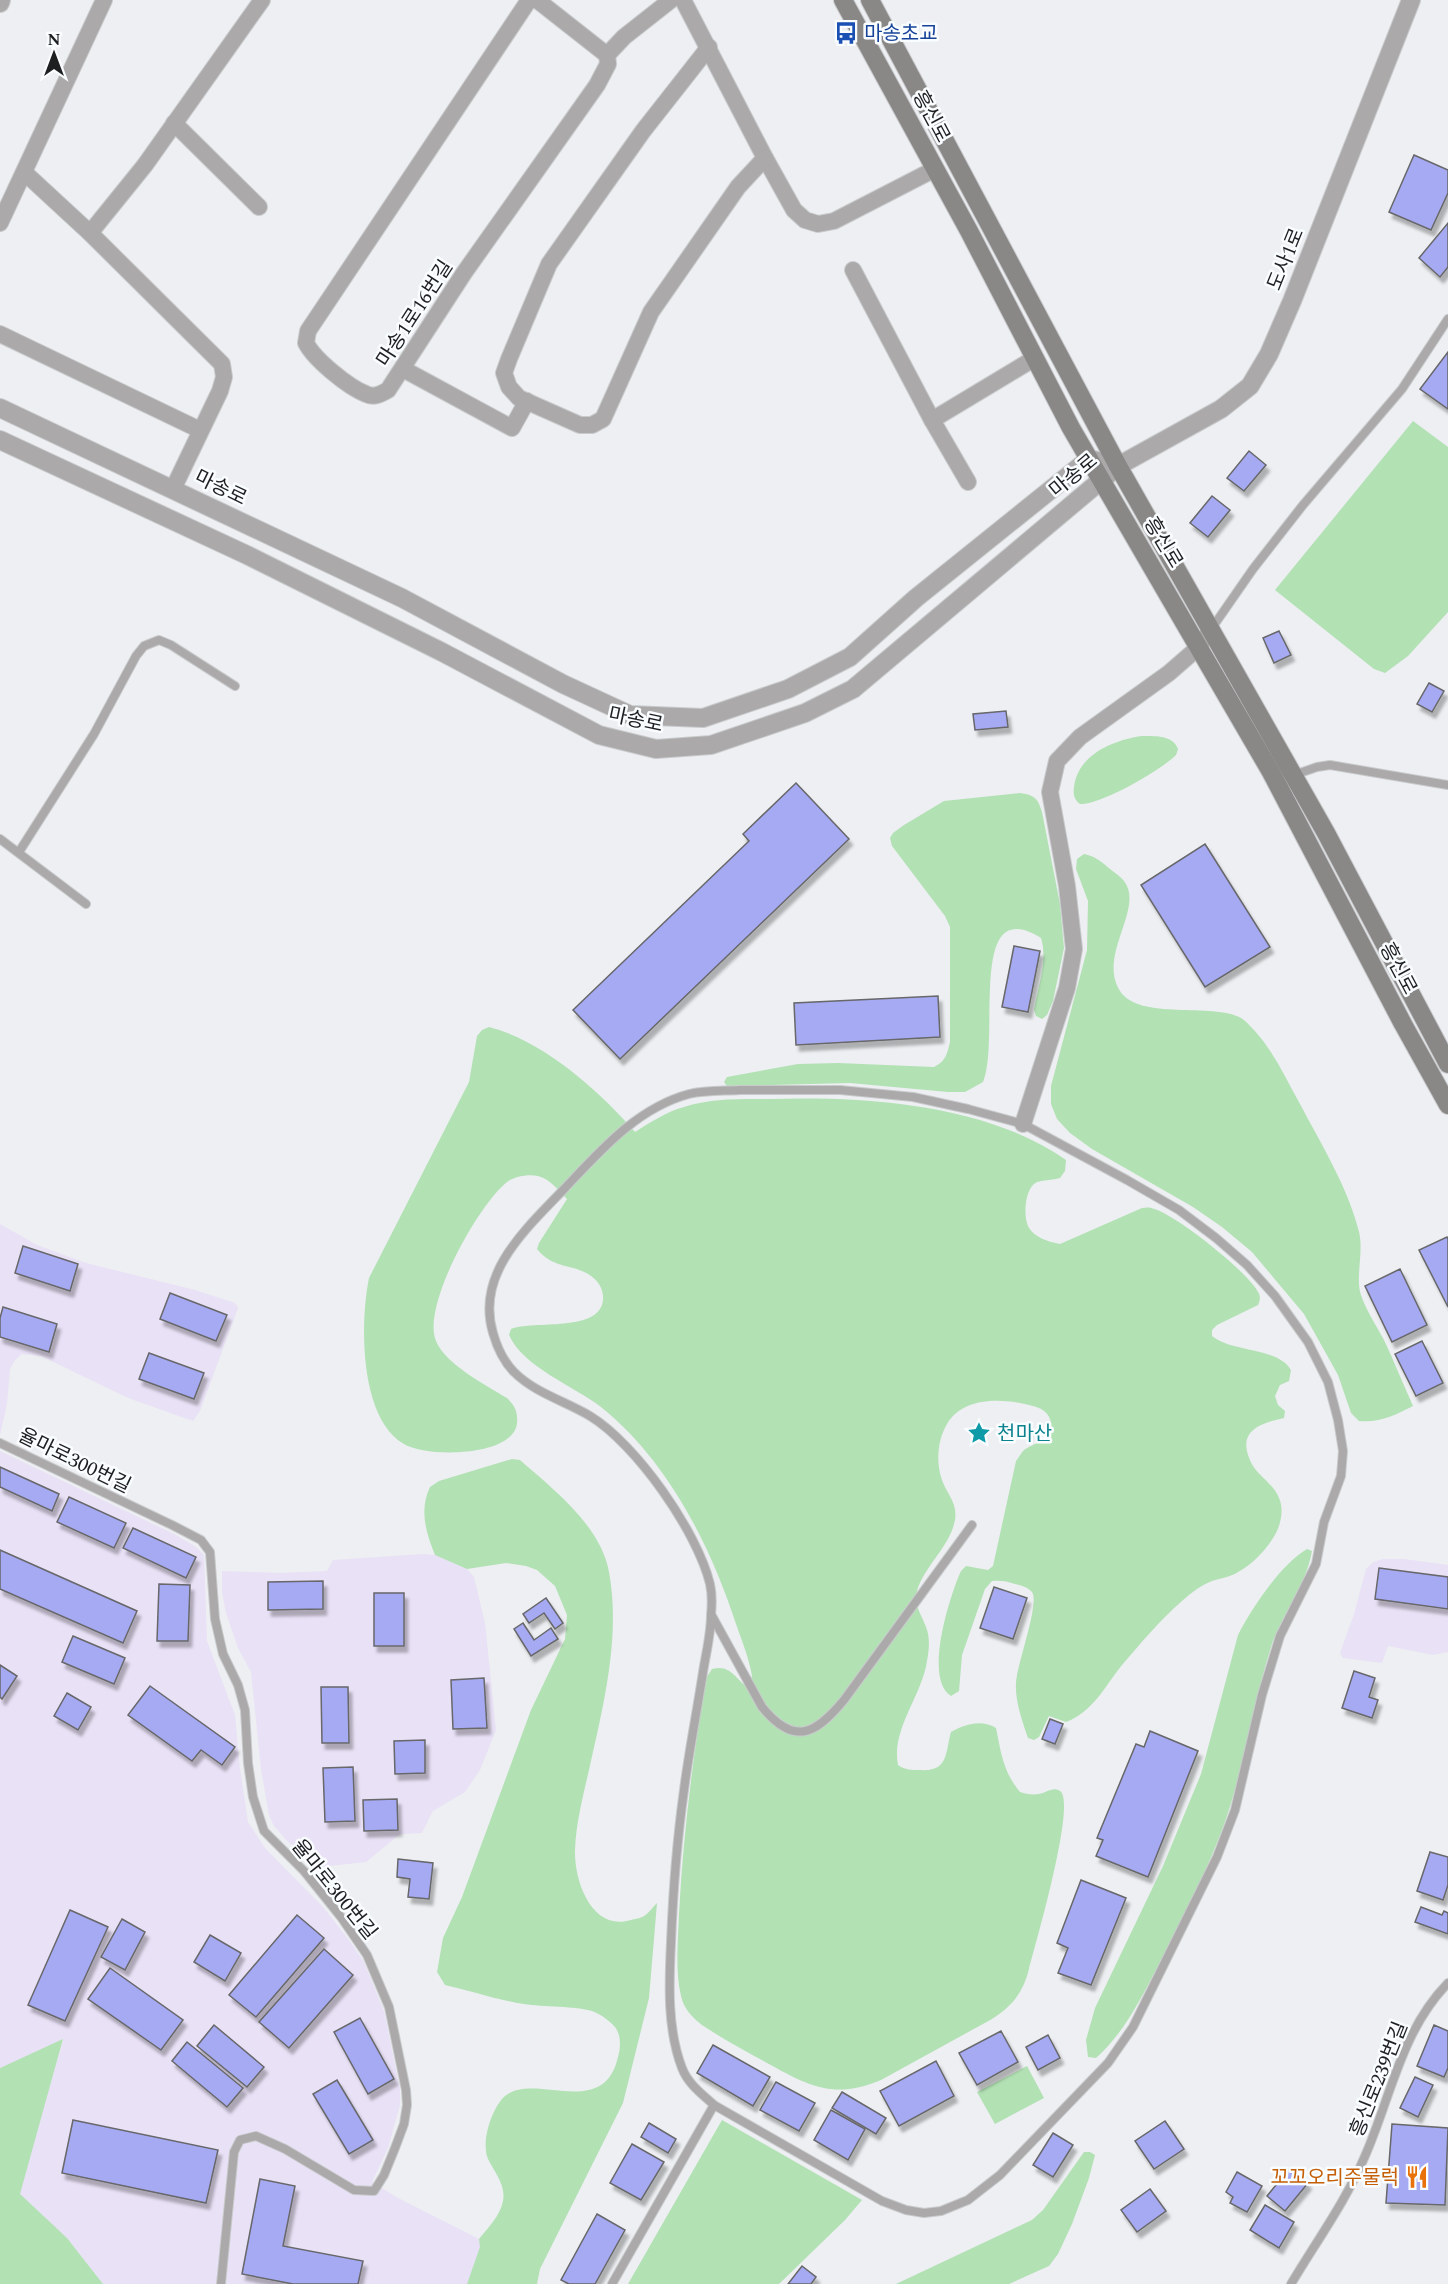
<svg xmlns="http://www.w3.org/2000/svg" width="1448" height="2284" viewBox="0 0 1448 2284" font-family="Spectral,'Noto Sans KR',serif">
	<style>
		.industrial { fill: #e9e1f6 }
		.green { fill: #b2e1b4 }
		.building { fill: #a6aaf3; stroke: #67676a; stroke-width: 1.5; filter: url(#shadow) }
		.lines { fill: none; stroke-linecap: round; stroke-linejoin: round }
		.service-casing { stroke: #c8cacc; stroke-width: 10 }
		.minor-casing { stroke: #c8cacc; stroke-width: 18 }
		.tertiary-casing { stroke: #c8cacc; stroke-width: 20 }
		.secondary-casing { stroke: #c8cacc; stroke-width: 20 }
		.service { stroke: #aba9a9; stroke-width: 8 }
		.minor { stroke: #aba9a9; stroke-width: 16 }
		.tertiary { stroke: #aba9a9; stroke-width: 18 }
		.secondary { stroke: #8a8787; stroke-width: 18 }
		.labels { text-anchor: middle; stroke-width: 5; stroke-linejoin: round; paint-order: stroke }
		.transit-label { font-size: 20px; fill: #164399; stroke: #fafdff; text-anchor: start }
		.street-label { font-size: 20px; fill: #1e1f20; stroke: #fafdff }
		.culture-label { font-size: 20px; fill: #0d838f; stroke: #fafdff; text-anchor: start }
		.food-label { font-size: 20px; fill: #c56008; stroke: #fafdff; text-anchor: end }
	</style>
	<defs>
		<filter id="shadow"><feDropShadow dx="3.5" dy="6" stdDeviation="1.5" flood-color="#0004"/></filter>
	</defs>
	<rect width="100%" height="100%" fill="#edeff2"/>
	<g class="industrial">
		<polygon points="0,1224 37,1245 86,1263 195,1290 235,1303 238,1308 200,1411 193,1421 128,1398 41,1356 22,1354 15,1360 10,1369 7,1404 0,1435"/>
		<polygon points="0,1451 174,1534 196,1547 204,1555 207,1641 235,1715 240,1769 248,1822 265,1848 323,1907 349,1940 364,1962 384,2011 400,2089 400,2105 388,2148 372,2182 398,2198 479,2239 481,2247 467,2284 103,2284 67,2238 19,2194 63,2040 0,2068"/>
		<polygon points="423,1554 435,1555 467,1569 474,1577 485,1623 496,1730 480,1770 465,1792 433,1811 422,1833 400,1834 366,1862 320,1867 287,1841 274,1826 269,1815 261,1769 251,1672 238,1648 226,1613 222,1592 222,1571 280,1573 327,1571 333,1560"/>
		<polygon points="1383,1559 1404,1559 1448,1565 1448,1652 1433,1655 1388,1646 1382,1663 1343,1658 1340,1653 1354,1614 1366,1569 1373,1562"/>
	</g>
	<g class="green">
		<polygon points="1413,421 1448,447 1448,612 1408,656 1385,673 1374,669 1275,590"/>
		<path d="M1142 736C1155 736 1173 735 1178 749L1176 755C1161 770 1101 805 1080 804 1074 799 1073 795 1074 787 1078 754 1114 740 1142 736Z"/>
		<path d="M1020 793C1034 795 1038 798 1042 812L1060 904 1064 948 1053 1001 1047 1015 1042 1019 1036 1016 1034 1010C1038 987 1048 960 1041 938 1031 932 1018 925 1006 932 979 950 997 1049 983 1082L965 1092H948L850 1083 727 1086 724 1082 727 1077 798 1064 838 1063 934 1067C946 1061 947 1054 950 1042V927L945 916 892 846 890 838 893 833 904 825 944 801Z"/>
		<path d="M1084 854C1095 856 1102 862 1110 869 1115 873 1121 877 1124 881 1145 908 1097 955 1120 991 1139 1021 1213 1002 1241 1018 1246 1021 1251 1027 1254 1030 1274 1052 1286 1079 1300 1104 1321 1144 1348 1187 1359 1232 1364 1252 1355 1278 1361 1295 1366 1310 1376 1325 1384 1340 1394 1361 1403 1384 1413 1406 1395 1415 1380 1423 1359 1421L1351 1413 1338 1375 1304 1314 1252 1252 1222 1227 1193 1207 1092 1149 1070 1133 1057 1119 1051 1104V1086L1087 950 1088 901 1076 869 1077 859Z"/>
		<path d="M489 1027C542 1040 600 1091 635 1132 651 1122 666 1112 684 1107 711 1098 742 1099 770 1099 864 1096 987 1104 1066 1160L1065 1171 1060 1178C1053 1180 1044 1180 1037 1182 1025 1187 1023 1215 1028 1226 1033 1237 1049 1242 1060 1244L1142 1208C1145 1208 1148 1207 1151 1208 1173 1212 1248 1272 1258 1292 1261 1297 1260 1300 1258 1305L1217 1325 1212 1330V1336C1233 1353 1278 1347 1291 1370L1289 1381 1280 1385 1275 1396 1278 1405 1285 1411 1284 1418C1256 1424 1235 1433 1253 1466 1260 1477 1274 1485 1279 1498 1284 1509 1281 1523 1276 1533 1268 1548 1253 1564 1238 1572 1231 1577 1221 1578 1212 1581 1201 1585 1191 1593 1182 1601 1160 1620 1141 1643 1122 1665 1105 1686 1093 1712 1066 1722L1049 1716 1039 1737 1034 1740 1028 1738C1022 1720 1015 1701 1016 1683 1017 1664 1040 1603 1032 1592 1028 1587 1020 1585 1015 1584 1007 1581 1000 1580 992 1581L985 1589 962 1655 959 1691 951 1696C923 1679 950 1595 961 1571L966 1566 988 1570 993 1566 1016 1461C1019 1457 1021 1453 1024 1450 1035 1442 1053 1441 1051 1424 1050 1412 1040 1407 1029 1405 1001 1398 963 1397 947 1424 938 1439 936 1460 941 1477 946 1495 960 1503 954 1524 948 1548 924 1567 917 1591 913 1606 923 1616 927 1630 930 1639 929 1651 927 1661 922 1696 891 1729 898 1765 905 1770 912 1770 920 1770 949 1772 945 1753 951 1732 965 1724 982 1719 996 1728 1001 1752 1003 1772 1020 1792 1026 1794 1032 1795 1039 1794 1046 1793 1053 1786 1060 1791 1077 1802 1035 1946 1029 1969 1023 1993 1012 2006 992 2019L881 2080C834 2100 809 2086 767 2063 745 2051 723 2039 702 2025 692 2017 684 2009 681 1996 675 1971 678 1940 679 1914 683 1835 693 1757 706 1678L712 1669C730 1664 735 1678 747 1687L752 1676C749 1658 742 1641 736 1624 710 1544 667 1460 601 1407 574 1386 523 1367 509 1335L511 1329C533 1320 600 1333 603 1300 604 1291 599 1281 591 1276 573 1263 554 1270 537 1249L539 1243 567 1199C558 1190 550 1179 538 1176 529 1174 515 1176 507 1182 479 1204 421 1306 436 1341 445 1364 487 1386 507 1398 515 1406 518 1412 517 1423 514 1457 427 1458 404 1444 359 1418 360 1322 369 1278L469 1082 477 1036 482 1030Z"/>
		<path d="M512 1459 520 1460C553 1489 601 1526 609 1572 621 1637 603 1707 589 1770 583 1796 576 1823 575 1850 574 1881 592 1932 631 1920 635 1919 641 1918 644 1916 649 1913 653 1907 657 1903L649 1998 623 2103 540 2269 537 2284H467L480 2247 479 2239C488 2228 500 2216 503 2201 506 2185 495 2173 488 2159 481 2142 491 2112 502 2099 530 2068 603 2123 618 2057 621 2047 621 2035 615 2027 609 2020 600 2014 592 2011 576 2006 543 2007 524 2004 498 2000 471 1991 445 1985L437 1972 443 1938 462 1897 531 1710 565 1639 567 1615 555 1586 537 1570 526 1566 506 1563 467 1569 435 1555C426 1533 419 1510 430 1487L439 1481Z"/>
		<path d="M1307 1549 1312 1551C1306 1586 1282 1614 1271 1647 1253 1704 1245 1763 1226 1819 1208 1870 1182 1920 1157 1968 1140 2000 1124 2033 1096 2058L1088 2057 1086 2040 1095 2008 1163 1866 1201 1774 1238 1635C1252 1608 1281 1564 1307 1549Z"/>
		<polygon points="63,2039 20,2194 67,2238 103,2284 0,2284 0,2068"/>
		<polygon points="1027,2066 1044,2098 995,2124 977,2092"/>
		<polygon points="722,2120 862,2200 845,2220 779,2284 628,2284"/>
		<polygon points="1084,2152 1090,2152 1095,2155 1089,2178 1072,2224 1058,2254 1049,2266 1009,2284 896,2284 1032,2220 1043,2210"/>
	</g>
	<g class="building">
		<polygon points="1414,155 1448,170 1448,193 1431,230 1389,212"/>
		<polygon points="1448,223 1448,267 1440,277 1419,258"/>
		<polygon points="1448,352 1448,409 1420,389"/>
		<polygon points="1249,451 1266,465 1244,491 1227,478"/>
		<polygon points="1212,496 1230,510 1208,537 1190,523"/>
		<polygon points="1279,631 1291,655 1274,663 1263,638"/>
		<polygon points="1429,683 1444,691 1432,712 1417,704"/>
		<polygon points="1006,711 1008,727 975,730 973,714"/>
		<polygon points="796,783 849,839 620,1059 573,1010 749,841 743,834"/>
		<polygon points="1205,844 1270,947 1205,987 1141,885"/>
		<polygon points="1014,946 1040,951 1028,1012 1002,1007"/>
		<polygon points="938,996 940,1037 796,1045 794,1003"/>
		<polygon points="1447,1237 1448,1239 1448,1307 1419,1250"/>
		<polygon points="23,1246 78,1264 70,1291 15,1273"/>
		<polygon points="1400,1269 1427,1325 1392,1342 1365,1286"/>
		<polygon points="170,1293 227,1315 216,1341 160,1319"/>
		<polygon points="3,1307 57,1324 49,1352 0,1337 0,1318"/>
		<polygon points="1422,1341 1443,1383 1416,1396 1395,1354"/>
		<polygon points="149,1353 204,1373 194,1399 139,1379"/>
		<polygon points="0,1467 59,1494 52,1511 0,1487"/>
		<polygon points="69,1497 126,1523 114,1548 57,1522"/>
		<polygon points="133,1528 196,1557 186,1578 123,1548"/>
		<polygon points="0,1550 137,1611 123,1643 0,1589"/>
		<polygon points="1379,1568 1448,1577 1448,1609 1375,1599"/>
		<polygon points="323,1581 323,1609 268,1610 268,1582"/>
		<polygon points="159,1584 190,1585 188,1641 157,1641"/>
		<polygon points="994,1587 1027,1598 1013,1639 980,1628"/>
		<rect x="374" y="1593" width="30" height="53"/>
		<polygon points="546,1598 563,1623 555,1629 544,1613 529,1623 523,1614"/>
		<polygon points="523,1623 534,1640 551,1628 558,1639 531,1656 514,1629"/>
		<polygon points="73,1636 125,1658 114,1684 62,1662"/>
		<polygon points="0,1665 17,1676 2,1699 0,1697"/>
		<polygon points="1354,1671 1375,1678 1369,1697 1378,1700 1372,1718 1342,1708"/>
		<polygon points="484,1678 487,1728 453,1729 451,1680"/>
		<polygon points="150,1686 235,1747 222,1765 201,1750 192,1761 128,1715"/>
		<polygon points="321,1687 348,1687 349,1743 322,1743"/>
		<polygon points="67,1693 91,1707 78,1730 54,1716"/>
		<polygon points="1050,1719 1063,1724 1055,1744 1042,1739"/>
		<polygon points="1150,1731 1198,1751 1148,1877 1096,1856 1103,1840 1097,1838 1136,1744 1144,1747"/>
		<polygon points="425,1740 425,1773 395,1774 394,1741"/>
		<polygon points="353,1767 355,1821 325,1822 323,1768"/>
		<polygon points="397,1799 398,1830 364,1831 363,1800"/>
		<polygon points="1430,1852 1448,1857 1448,1885 1443,1900 1417,1891"/>
		<polygon points="398,1859 433,1863 429,1899 408,1897 410,1879 397,1877"/>
		<polygon points="1081,1880 1126,1898 1091,1985 1058,1973 1068,1948 1057,1943"/>
		<polygon points="1421,1907 1442,1915 1444,1911 1448,1913 1448,1934 1415,1922"/>
		<polygon points="70,1910 108,1927 65,2021 28,2005"/>
		<polygon points="297,1915 324,1938 256,2017 229,1995"/>
		<polygon points="122,1919 145,1932 125,1970 101,1957"/>
		<polygon points="210,1935 241,1953 225,1981 194,1962"/>
		<polygon points="324,1949 353,1975 289,2048 259,2022"/>
		<polygon points="110,1968 183,2020 161,2050 88,1999"/>
		<polygon points="360,2018 394,2079 368,2094 334,2032"/>
		<polygon points="214,2025 264,2067 247,2087 197,2046"/>
		<polygon points="1434,2025 1448,2031 1448,2068 1444,2077 1417,2066"/>
		<polygon points="1001,2031 1018,2062 977,2085 959,2053"/>
		<polygon points="1048,2035 1060,2058 1038,2070 1026,2047"/>
		<polygon points="187,2042 243,2088 227,2107 172,2061"/>
		<polygon points="713,2045 770,2077 753,2106 697,2073"/>
		<polygon points="936,2061 954,2096 899,2126 880,2091"/>
		<polygon points="1415,2077 1433,2085 1418,2117 1400,2108"/>
		<polygon points="337,2080 373,2140 349,2154 313,2094"/>
		<polygon points="776,2082 815,2103 799,2131 760,2110"/>
		<polygon points="842,2092 886,2118 876,2134 832,2108"/>
		<polygon points="831,2110 865,2129 848,2160 814,2140"/>
		<polygon points="73,2120 218,2150 206,2203 62,2173"/>
		<polygon points="1165,2121 1184,2149 1154,2169 1135,2141"/>
		<polygon points="649,2123 676,2139 668,2153 641,2137"/>
		<polygon points="1392,2124 1448,2128 1445,2205 1386,2203"/>
		<polygon points="1053,2133 1073,2145 1053,2177 1033,2165"/>
		<polygon points="632,2144 664,2162 641,2200 610,2183"/>
		<polygon points="1290,2168 1308,2183 1285,2211 1267,2196"/>
		<polygon points="1237,2172 1262,2186 1247,2212 1230,2203 1233,2197 1226,2192"/>
		<polygon points="260,2179 295,2186 283,2246 363,2261 358,2284 293,2284 242,2274"/>
		<polygon points="1150,2189 1166,2211 1137,2232 1121,2210"/>
		<polygon points="1265,2205 1294,2222 1279,2248 1250,2230"/>
		<polygon points="597,2214 625,2230 595,2284 569,2284 561,2280"/>
		<polygon points="802,2266 816,2277 811,2284 788,2284"/>
	</g>
	<g class="lines">
		<g class="service-casing">
			<g id="service">
				<polyline points="1212,628 1253,569 1303,505 1402,389 1448,319"/>
				<polyline points="1294,775 1317,767 1330,765 1448,785"/>
				<polyline points="0,839 86,904"/>
				<polyline points="19,852 94,734 136,656 144,646 159,640 171,645 235,686"/>
				<path d="M740 1090H840L913 1097 968 1109 1023 1124 1127 1180 1179 1210 1216 1238 1247 1265 1275 1296 1308 1342 1328 1382 1338 1420 1343 1451 1341 1476 1324 1522 1316 1564 1280 1636 1262 1695 1235 1810 1217 1857 1133 2027 1108 2063 1000 2175 968 2200 941 2211 924 2213 906 2210 882 2201 714 2105C702 2094 688 2084 682 2068 667 2029 669 1983 671 1942 673 1892 677 1840 684 1790 689 1751 697 1711 703 1672 706 1653 711 1634 711 1615 712 1605 712 1593 710 1584 697 1531 636 1444 590 1416 565 1401 535 1393 514 1372 503 1361 497 1347 493 1333 475 1273 527 1228 565 1188 600 1151 637 1108 689 1094 705 1090 723 1091 740 1090Z"/>
				<polyline points="0,1443 172,1525 201,1540 210,1552 215,1619 223,1654 238,1685 245,1710 248,1763 253,1797 264,1831 304,1871 341,1917 367,1955 389,2007 406,2090 407,2105 404,2124 395,2148 384,2175 374,2191 354,2190 285,2149 256,2136 240,2140 234,2152 221,2284"/>
				<path d="M712 1616 762 1707C794 1746 815 1735 844 1700L972 1525"/>
				<polyline points="612,2284 714,2105"/>
				<path d="M1291 2284C1316 2242 1346 2201 1365 2156 1391 2097 1401 2031 1448 1983"/>
			</g>
		</g>
		<g class="minor-casing">
			<g id="minor">
				<path d="M529 0 308 331 306 343C314 359 348 387 366 394 374 398 381 394 388 390L464 273 597 85 608 64 607 55 537 0"/>
				<polyline points="683,0 765,158 794,210 805,220 818,224 834,221 935,169"/>
				<polyline points="709,47 643,131 549,264 509,359 504,373 509,387 519,398 580,425 592,425 603,419 651,312 738,187 765,158"/>
				<polyline points="607,55 624,37 671,0"/>
				<polyline points="174,123 259,207"/>
				<polyline points="25,173 90,233 222,364 224,377 220,391 173,489"/>
				<polyline points="0,223 104,0"/>
				<polyline points="90,233 145,165 262,0"/>
				<polyline points="853,270 932,420 968,482"/>
				<polyline points="0,334 200,430"/>
				<polyline points="403,369 512,428 527,401"/>
				<polyline points="932,420 1035,358"/>
				<polyline points="1023,1124 1067,988 1074,949 1067,886 1050,792 1057,761 1080,737 1169,673 1200,646 1206,636"/>
			</g>
		</g>
		<g class="tertiary-casing">
			<g id="tertiary">
				<polyline points="0,3 1,0"/>
				<polyline points="0,408 402,598 563,684 630,715 703,718 788,689 850,657 916,598 1089,459 1102,462"/>
				<polyline points="0,440 247,555 442,652 599,735 656,749 711,745 805,713 853,689 1118,466 1221,409 1250,386 1269,354 1292,301 1411,0"/>
			</g>
		</g>
		<g class="secondary-casing">
			<g id="secondary">
				<polyline points="843,0 969,231 1071,428 1271,772 1403,1024 1448,1105"/>
				<polyline points="870,0 1118,466 1326,833 1448,1064"/>
			</g>
		</g>
		<use href="#service" class="service"/>
		<use href="#minor" class="minor"/>
		<use href="#tertiary" class="tertiary"/>
		<use href="#secondary" class="secondary"/>
	</g>
	<defs>
		<g id="bus-bare" transform="scale(1.8)"><path d="M-5-6H5V4H4V6H2V4H-2V6H-4V4H-5ZM-3.5-4V0h7V-4ZM-3.5 1.2v1.5H-2V1.2ZM2 1.2v1.5H3.5V1.2Z" fill="#1a4fb4" stroke="#fafdff" stroke-width="2.5" paint-order="stroke"/></g>
		<g id="sight-bare" transform="scale(1.8)"><path d="M0-6L1.8-2.2L6-1.7L2.9 1.2L3.7 5.4L0 3.3L-3.7 5.4L-2.9 1.2L-6-1.7L-1.8-2.2Z" fill="#0f9aa8" stroke="#fafdff" stroke-width="2.5" paint-order="stroke"/></g>
		<g id="restaurant-bare" transform="scale(1.8)"><path d="M-5-6h1v4h1v-4h1v4h1v-4h1v5L-1.5 .5V6h-2V.5L-5-1ZM5-6V6H3V1.5H1.5Q1.5-4 5-6Z" fill="#e8710a" stroke="#fafdff" stroke-width="2.5" paint-order="stroke"/></g>
	</defs>
	<g fill-rule="evenodd">
		<use href="#bus-bare" x="846" y="33"/>
		<use href="#sight-bare" x="979" y="1433"/>
		<use href="#restaurant-bare" x="1417" y="2177"/>
	</g>
	<g class="labels">
		<g class="transit-label">
			<text x="864" y="40">마송초교</text>
		</g>
		<g class="street-label">
			<text transform="translate(932 116) rotate(62)" y="7">흥신로</text>
			<text transform="translate(1285 259) rotate(-68)" y="7">도사1로</text>
			<text transform="translate(414 313) rotate(-57)" y="7">마송1로16번길</text>
			<text transform="translate(1073 475) rotate(-40)" y="7">마송로</text>
			<text transform="translate(221 487) rotate(26)" y="7">마송로</text>
			<text transform="translate(1164 542) rotate(59)" y="7">흥신로</text>
			<text transform="translate(636 719) rotate(12)" y="7">마송로</text>
			<text transform="translate(1399 968) rotate(62)" y="7">흥신로</text>
			<text transform="translate(75 1460) rotate(26)" y="7">율마로300번길</text>
			<text transform="translate(335 1889) rotate(51)" y="7">율마로300번길</text>
			<text transform="translate(1378 2079) rotate(-68)" y="7">흥신로239번길</text>
		</g>
		<g class="culture-label">
			<text x="997" y="1440">천마산</text>
		</g>
		<g class="food-label">
			<text x="1399" y="2184">꼬꼬오리주물럭</text>
		</g>
	</g>
	<g transform="translate(54 54)" stroke="#fafdff" stroke-width="4.5" paint-order="stroke">
	<path d="M0-4.5L10 22L0 15L-10 22Z" fill="#1e1f20"/>
	<text y="-9" font-size="16" font-weight="bold" text-anchor="middle" fill="#1e1f20">N</text>
	</g>
</svg>
